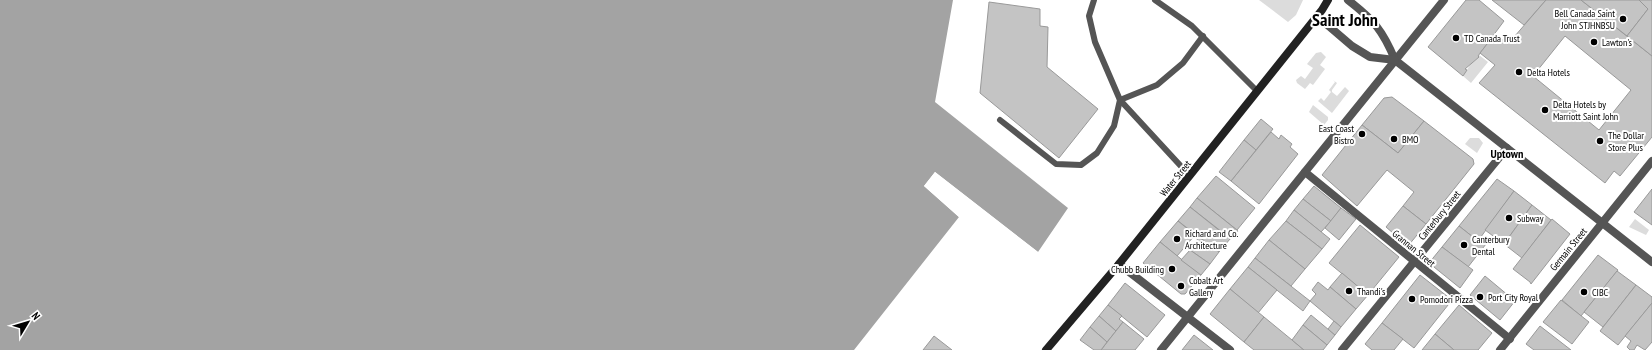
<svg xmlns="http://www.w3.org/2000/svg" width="1652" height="350" viewBox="0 0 1652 350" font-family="'PT Sans Narrow',sans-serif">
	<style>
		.green { fill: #dcdcdc }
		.water { fill: #a3a3a3 }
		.pier { fill: #fff }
		.building { fill: #c4c4c4; stroke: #999; fill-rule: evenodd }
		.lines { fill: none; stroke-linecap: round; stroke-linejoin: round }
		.service { stroke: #555; stroke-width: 6 }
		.minor { stroke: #555; stroke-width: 8 }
		.tertiary { stroke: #555; stroke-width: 8 }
		.secondary { stroke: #222; stroke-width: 8 }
		.poi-dot { fill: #000; stroke: #fff; stroke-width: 1.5 }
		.labels { text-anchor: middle; stroke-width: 4; stroke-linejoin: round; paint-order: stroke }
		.poi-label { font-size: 10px; fill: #000; stroke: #fff; text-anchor: start }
		.street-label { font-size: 10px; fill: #000; stroke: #fff }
		.quarter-label { font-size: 12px; font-weight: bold; fill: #000; stroke: #fff }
		.town-label { font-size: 18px; font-weight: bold; fill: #000; stroke: #fff }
	</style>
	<rect width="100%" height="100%" fill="#fff"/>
	<g class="green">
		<polygon points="1259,0 1303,0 1296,15 1288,22"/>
		<polygon points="1321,52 1326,57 1320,65 1325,69 1313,85 1310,83 1305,89 1297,83 1296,80 1301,76 1305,79 1313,68 1307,64 1316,53"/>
		<polygon points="1479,55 1488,62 1471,83 1463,76 1470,65 1479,57"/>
		<polygon points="1333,80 1337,83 1332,90 1332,92 1337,96 1345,87 1349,91 1332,113 1318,101 1321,98 1324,101 1331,92 1329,90 1335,82"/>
		<polygon points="1313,105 1328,117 1328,120 1324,125 1309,112"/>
		<polygon points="1470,138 1479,138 1483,143 1477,153 1465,144"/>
		<polygon points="1635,219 1649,230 1646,235 1629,227"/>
	</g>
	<polygon class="water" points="0,0 953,0 935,102 1068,208 1038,252 935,172 924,186 959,217 854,350 0,350"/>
	<polygon class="pier" points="935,172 1038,252 1036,253 935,175 926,186 960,215 960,218 924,186"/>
	<g class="building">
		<polygon points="1466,0 1479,0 1504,21 1478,56 1479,57 1465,69 1467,70 1463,76 1428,47"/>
		<polygon points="1492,0 1546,0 1524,25"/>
		<path d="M1546 0H1581L1652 56V137L1620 176 1614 171 1605 183 1479 83 1495 65 1480 53 1495 34 1508 44ZM1565 36 1631 90 1599 130 1533 76Z"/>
		<polygon points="1581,0 1639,0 1648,9 1627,36"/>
		<polygon points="1639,0 1652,0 1652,56 1627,36 1648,9"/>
		<polygon points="989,2 1040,9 1040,26 1048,27 1047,67 1098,109 1059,158 980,93"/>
		<polygon points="1392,97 1424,121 1398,153 1362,125 1384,98"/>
		<polygon points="1261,119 1273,129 1256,150 1244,140"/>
		<polygon points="1424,121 1473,159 1474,164 1426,224 1403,206 1414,192 1387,170 1357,206 1322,175 1362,125 1398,153"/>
		<polygon points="1271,132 1279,139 1281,135 1292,144 1290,147 1298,154 1259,204 1231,181"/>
		<polygon points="1244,140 1256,150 1231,181 1219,172"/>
		<polygon points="1216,176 1255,208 1237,230 1197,198"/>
		<polygon points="1497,179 1514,191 1478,241 1459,226"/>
		<polygon points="1314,186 1341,208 1331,221 1303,199"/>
		<polygon points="1652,189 1652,225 1634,212"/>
		<polygon points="1514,191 1532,205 1504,244 1485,230"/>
		<polygon points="1197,198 1238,231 1231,239 1190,207"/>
		<polygon points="1303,199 1331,221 1321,232 1294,210"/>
		<polygon points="1532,205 1551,220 1522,258 1504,244"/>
		<polygon points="1403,206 1426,224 1408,246 1386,227"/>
		<polygon points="1190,207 1230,239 1219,252 1178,221"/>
		<polygon points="1341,208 1356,219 1339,240 1325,228"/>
		<polygon points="1294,210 1330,239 1322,249 1286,221"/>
		<polygon points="1552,219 1570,234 1531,284 1530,282 1513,269"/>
		<polygon points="1178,221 1195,235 1177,256 1160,242"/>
		<polygon points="1286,221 1322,249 1305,269 1269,240"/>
		<polygon points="1360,225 1399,257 1368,295 1329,263"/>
		<polygon points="1459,226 1478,241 1479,238 1486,244 1468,267 1442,247"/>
		<polygon points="1199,237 1219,252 1210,264 1190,250"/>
		<polygon points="1269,240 1305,269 1291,286 1255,258"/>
		<polygon points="1160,242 1201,275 1185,294 1181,294 1143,263"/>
		<polygon points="1442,247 1473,270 1460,288 1429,263"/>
		<polygon points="1190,250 1210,264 1201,275 1181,260"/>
		<polygon points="1598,255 1618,270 1581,316 1562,300"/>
		<polygon points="1255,258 1310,301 1303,311 1248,267"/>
		<polygon points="1248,267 1277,290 1258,313 1230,289"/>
		<polygon points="1617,271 1636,285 1603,327 1584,312"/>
		<polygon points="1342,273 1368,295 1356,309 1330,287"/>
		<polygon points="1420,275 1452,300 1414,348 1382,323"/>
		<polygon points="1485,276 1515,301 1500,320 1470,295"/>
		<polygon points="1318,282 1328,290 1330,287 1356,309 1341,327 1310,301 1316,294 1312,290"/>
		<polygon points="1125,283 1165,315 1147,337 1108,305"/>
		<polygon points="1636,285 1652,297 1652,303 1618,345 1600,331"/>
		<polygon points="1230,289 1264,317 1244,342 1210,314"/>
		<polygon points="1561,300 1589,322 1572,344 1543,322"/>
		<polygon points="1652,303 1652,342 1645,350 1637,345 1634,350 1630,350 1627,347 1631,341 1625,336"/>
		<polygon points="1108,305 1122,316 1119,319 1123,322 1116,331 1099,316"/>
		<polygon points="1459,305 1492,333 1478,350 1454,350 1435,334"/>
		<polygon points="1311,315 1335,335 1327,345 1303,325"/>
		<polygon points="1099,316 1116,331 1107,342 1090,327"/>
		<polygon points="1264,317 1292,340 1304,350 1254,350 1244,342"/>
		<polygon points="1334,321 1341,327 1335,335 1328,329"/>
		<polygon points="1123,322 1144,339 1135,350 1101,350"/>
		<polygon points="1382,323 1403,339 1394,350 1372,350 1365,344"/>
		<polygon points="1303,325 1327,345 1323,350 1304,350 1292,340"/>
		<polygon points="1540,326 1571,350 1534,350 1526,344"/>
		<polygon points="1090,327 1107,342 1101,350 1094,350 1080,340"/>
		<polygon points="1435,334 1454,350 1422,350"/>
		<polygon points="1194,335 1213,350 1182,350"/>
		<polygon points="934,336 952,350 923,350"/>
	</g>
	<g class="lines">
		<g class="service">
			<polyline points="1155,0 1192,26 1257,91"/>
			<polyline points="1000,120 1056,164 1081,165 1097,153 1114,126 1120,100 1095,42 1089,16 1094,0"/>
			<polyline points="1190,176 1120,100 1157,85 1183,63 1203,36"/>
		</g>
		<g class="minor">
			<polyline points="1305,172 1510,339"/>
			<polyline points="1119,264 1230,350"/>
			<polyline points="1161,350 1444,0"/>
			<polyline points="1342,350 1507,148"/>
			<polyline points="1500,350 1652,161"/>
		</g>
		<g class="tertiary">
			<path d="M1348 0C1374 20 1383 31 1395 60L1652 262"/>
			<polyline points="1317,16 1352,46 1370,57 1395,60"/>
		</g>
		<polyline class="secondary" points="1046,350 1119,264 1322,10 1328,0"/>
	</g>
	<g class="poi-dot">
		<circle cx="1623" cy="19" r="4"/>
		<circle cx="1456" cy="38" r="4"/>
		<circle cx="1594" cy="42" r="4"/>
		<circle cx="1519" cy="72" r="4"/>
		<circle cx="1545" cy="110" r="4"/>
		<circle cx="1362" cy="134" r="4"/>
		<circle cx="1394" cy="139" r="4"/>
		<circle cx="1600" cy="141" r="4"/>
		<circle cx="1509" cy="218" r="4"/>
		<circle cx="1177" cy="239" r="4"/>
		<circle cx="1464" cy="245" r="4"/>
		<circle cx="1172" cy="269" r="4"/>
		<circle cx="1181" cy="286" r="4"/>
		<circle cx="1349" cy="291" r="4"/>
		<circle cx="1584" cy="292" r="4"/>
		<circle cx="1480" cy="297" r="4"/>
		<circle cx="1412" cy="299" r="4"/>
	</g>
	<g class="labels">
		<g class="poi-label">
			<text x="1615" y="17" text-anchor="end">Bell Canada Saint<tspan x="1615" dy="12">John STJHNBSU</tspan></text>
			<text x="1464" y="42">TD Canada Trust</text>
			<text x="1602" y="46">Lawton's</text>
			<text x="1527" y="76">Delta Hotels</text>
			<text x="1553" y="108">Delta Hotels by<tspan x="1553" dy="12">Marriott Saint John</tspan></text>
			<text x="1354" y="132" text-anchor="end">East Coast<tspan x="1354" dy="12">Bistro</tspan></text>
			<text x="1608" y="139">The Dollar<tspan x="1608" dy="12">Store Plus</tspan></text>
			<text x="1402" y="143">BMO</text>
			<text x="1517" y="222">Subway</text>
			<text x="1185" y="237">Richard and Co.<tspan x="1185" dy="12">Architecture</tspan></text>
			<text x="1472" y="243">Canterbury<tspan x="1472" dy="12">Dental</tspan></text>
			<text x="1164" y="273" text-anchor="end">Chubb Building</text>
			<text x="1189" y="284">Cobalt Art<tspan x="1189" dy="12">Gallery</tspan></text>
			<text x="1357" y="295">Thandi's</text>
			<text x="1592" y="296">CIBC</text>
			<text x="1488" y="301">Port City Royal</text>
			<text x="1420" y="303">Pomodori Pizza</text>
		</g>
		<g class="street-label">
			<text transform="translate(1175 178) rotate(-51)" y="4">Water Street</text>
			<text transform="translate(1439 215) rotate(-51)" y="4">Canterbury Street</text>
			<text transform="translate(1414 248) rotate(39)" y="4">Grannan Street</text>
			<text transform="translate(1568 249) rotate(-51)" y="4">Germain Street</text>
		</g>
		<g class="quarter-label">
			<text x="1507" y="158">Uptown</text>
		</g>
		<g class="town-label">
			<text x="1345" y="26">Saint John</text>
		</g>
	</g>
	<g transform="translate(28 322) rotate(52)" stroke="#ffffff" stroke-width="3" paint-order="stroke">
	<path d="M0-3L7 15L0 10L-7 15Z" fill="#000000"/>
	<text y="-6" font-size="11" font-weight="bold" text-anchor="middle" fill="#000000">N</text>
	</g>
</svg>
